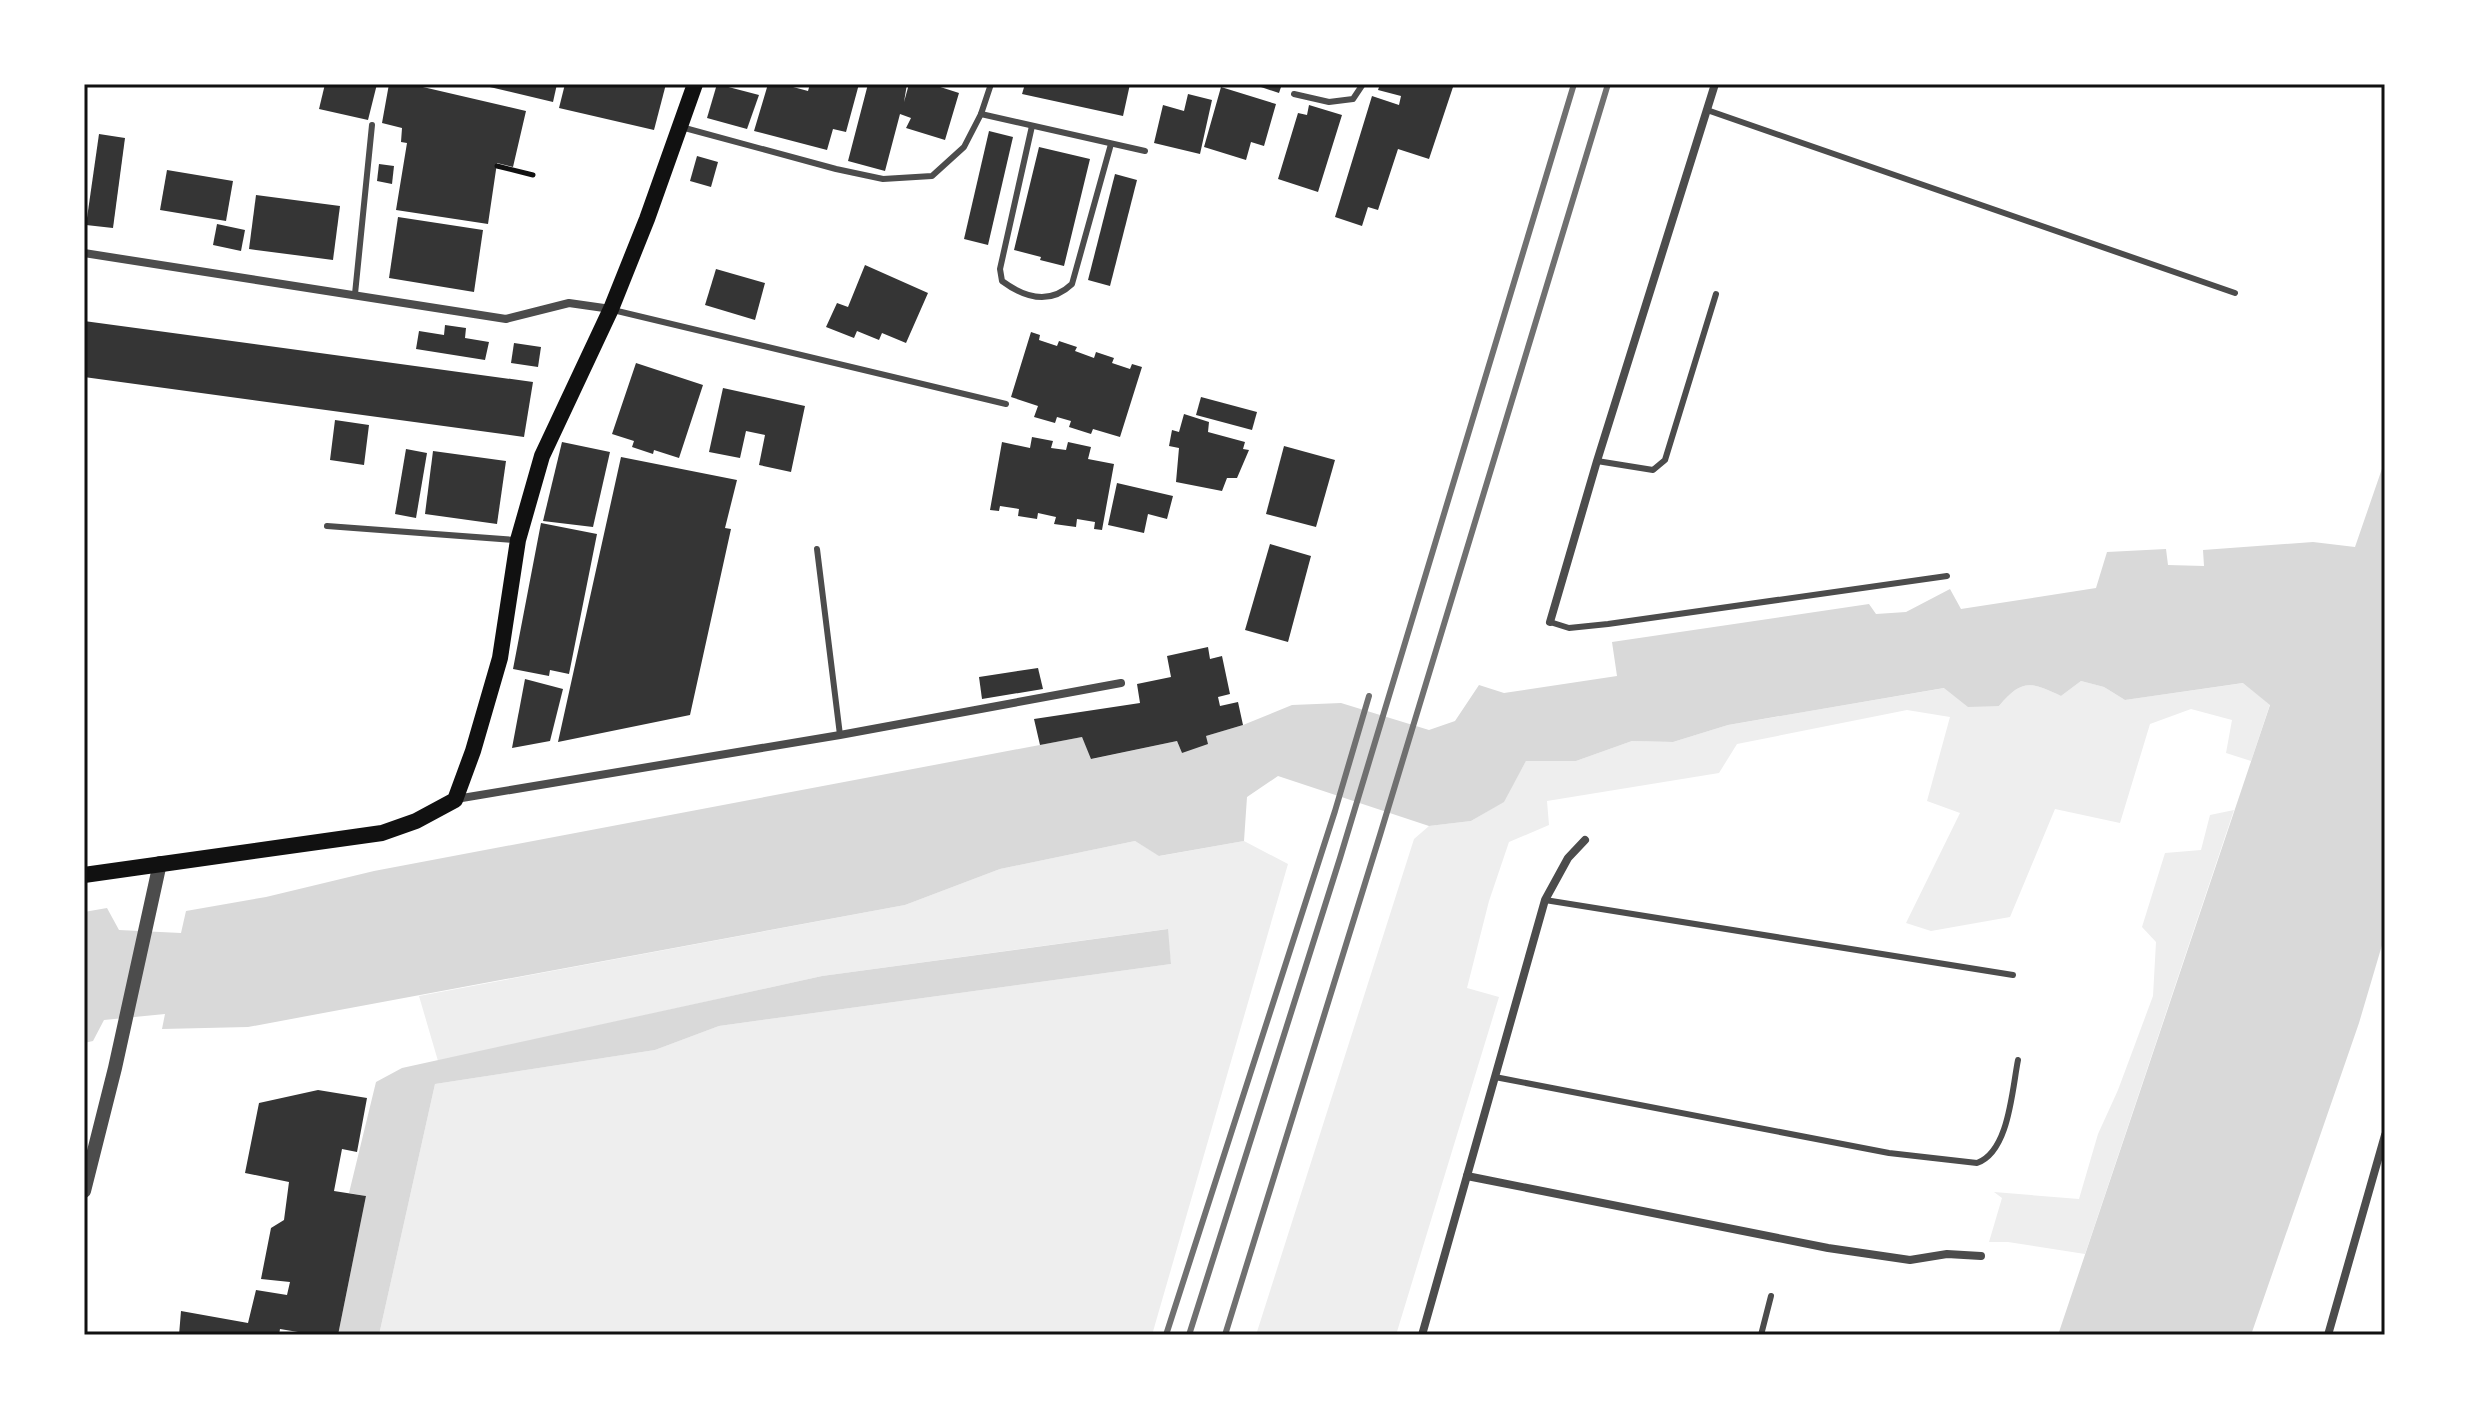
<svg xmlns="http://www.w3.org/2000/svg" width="2469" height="1419" viewBox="0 0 2469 1419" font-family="'Public Sans',sans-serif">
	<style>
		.green { fill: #eee }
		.water { fill: #d9d9d9 }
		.building { fill: #353535 }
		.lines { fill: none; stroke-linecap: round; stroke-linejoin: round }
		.path { stroke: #111; stroke-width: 5 }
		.service { stroke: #4c4c4c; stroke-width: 6 }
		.minor { stroke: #4c4c4c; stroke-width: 8 }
		.tertiary { stroke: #4c4c4c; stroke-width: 14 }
		.secondary { stroke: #111; stroke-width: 16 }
		.rail { stroke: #707070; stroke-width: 6 }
		.neatline { fill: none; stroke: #111; stroke-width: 3 }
	</style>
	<rect width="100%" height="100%" fill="#fff"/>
	<g class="green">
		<path d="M2081 681 2104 687 2125 700 2244 683 2270 704 2251 761 2226 753 2232 720 2191 709 2150 724 2120 823 2055 809 2010 917 1931 931 1906 923 1960 813 1927 801 1950 717 1907 710 1737 744 1719 773 1547 801 1549 825 1509 842 1489 901 1467 988 1499 997 1396 1335H1256L1414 839 1429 826 1471 821 1503 802 1526 761H1576L1632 741 1673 742 1728 725 1945 688 1999 706C2022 678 2031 682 2061 696Z"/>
		<polygon points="2234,810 2085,1254 2008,1242 1989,1242 2002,1198 1994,1192 2079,1199 2098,1134 2118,1090 2153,996 2156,942 2142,927 2165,853 2201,850 2210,815"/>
		<polygon points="1135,841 1160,856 1244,841 1288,864 1152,1335 379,1335 435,1084 655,1050 719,1026 1171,964 1167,929 822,976 438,1061 419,996 905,905 1000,869"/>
	</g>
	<g class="water">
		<path d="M2385 460V935L2359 1023 2251 1335H2058L2270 705 2243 683 2125 700 2104 687 2081 681 2061 696C2031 682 2022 678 1999 706L1968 707 1944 688 1728 725 1673 742 1632 741 1576 761H1526L1504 802 1471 821 1429 826 1278 776 1247 797 1244 841 1159 856 1135 841 1000 869 905 905 248 1027 162 1029 165 1014 104 1020 93 1041 84 1043V912L107 908 119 930 181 933 186 911 266 897 374 871 1082 737 1092 759 1177 741 1182 753 1206 736 1243 725 1292 705 1341 703 1429 730 1455 721 1479 685 1504 693 1617 676 1612 642 1869 604 1876 614 1906 612 1950 589 1961 609 2096 588 2107 552 2166 549 2168 565 2204 566 2203 550 2313 542 2355 547Z"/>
		<polygon points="1168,929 1171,964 719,1026 655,1050 435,1084 379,1335 338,1335 366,1196 349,1193 376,1082 402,1068 822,976"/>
	</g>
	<g class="building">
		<polygon points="325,84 377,84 368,120 319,109"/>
		<polygon points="389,84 410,84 526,111 513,167 497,163 488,224 396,210 407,143 401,142 402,128 382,123"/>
		<polygon points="477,84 557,84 553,102"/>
		<polygon points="565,84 666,84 654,130 559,108"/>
		<polygon points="717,84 759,95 747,129 707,118"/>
		<polygon points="768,84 782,84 808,91 810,84 859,84 846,132 833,129 827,150 754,131"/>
		<polygon points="868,84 907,84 904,102 909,84 931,84 959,93 945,140 906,128 911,118 900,114 885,171 848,161"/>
		<polygon points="1025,84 1130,84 1123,116 1022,94"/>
		<polygon points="1252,84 1282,84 1279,93"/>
		<polygon points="1380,84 1454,84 1429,159 1398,149 1378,210 1368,207 1362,226 1335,217 1372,96 1399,105 1401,96 1378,90"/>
		<polygon points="1221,87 1276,104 1264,146 1251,142 1246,160 1204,147"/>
		<polygon points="1188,94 1212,100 1200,154 1154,143 1163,105 1184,111"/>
		<polygon points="1309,105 1342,115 1318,192 1278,179 1298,113 1307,115"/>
		<polygon points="989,131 1013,137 988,245 964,239"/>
		<polygon points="99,134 125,138 113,228 86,225"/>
		<polygon points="1039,147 1090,159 1064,266 1040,260 1041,257 1014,250"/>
		<polygon points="697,156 718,162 711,187 690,181"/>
		<polygon points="379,164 394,166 392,184 377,181"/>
		<polygon points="167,170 233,181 226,221 160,210"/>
		<polygon points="1115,174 1137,180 1110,286 1088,280"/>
		<polygon points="256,195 340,206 333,260 249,249"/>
		<polygon points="398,217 483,230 474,292 389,278"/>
		<polygon points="217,224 245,230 241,251 213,245"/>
		<polygon points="865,265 928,293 906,343 882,333 879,340 857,331 854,338 826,327 837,303 848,307"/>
		<polygon points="716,269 765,283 755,320 705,305"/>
		<polygon points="84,321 533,382 524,437 84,377"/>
		<polygon points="445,325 466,328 465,338 489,342 485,360 416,349 419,331 444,335"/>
		<polygon points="1031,332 1040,335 1039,340 1057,346 1059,341 1077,347 1075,351 1094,358 1096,352 1114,358 1112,363 1130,369 1132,364 1142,367 1120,437 1093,429 1091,434 1069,427 1071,421 1057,417 1055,423 1034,417 1038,406 1011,397"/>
		<polygon points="514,343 541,347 538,367 511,363"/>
		<polygon points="636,363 703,385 679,458 654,450 653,454 632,447 634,441 612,434"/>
		<polygon points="723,388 805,406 791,472 759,465 765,435 746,431 740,458 709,452"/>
		<polygon points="1201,397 1257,412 1252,430 1196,415"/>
		<polygon points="1184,414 1209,422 1208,432 1245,442 1243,449 1249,450 1237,478 1227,478 1222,491 1176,482 1179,448 1169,446 1172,430 1179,432"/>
		<polygon points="335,420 369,425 364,465 330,460"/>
		<polygon points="1032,437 1053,441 1051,448 1066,450 1068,442 1091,447 1088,459 1114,464 1102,530 1094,529 1095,522 1077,519 1076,527 1054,524 1056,517 1038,513 1037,519 1018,516 1019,509 1000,506 999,511 990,510 1002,442 1030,448"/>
		<polygon points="562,442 610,452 593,527 543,521"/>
		<polygon points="1284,446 1335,460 1316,527 1266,514"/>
		<polygon points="406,449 427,453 416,518 395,514"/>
		<polygon points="433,451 506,461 497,524 425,514"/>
		<polygon points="621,457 737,480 725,528 731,529 690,715 558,742"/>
		<polygon points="1117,483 1173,496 1167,519 1148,514 1144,533 1108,525"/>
		<polygon points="541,523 597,534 569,674 550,670 549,676 513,669"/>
		<polygon points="1270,544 1311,556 1288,642 1245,630"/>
		<polygon points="1208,647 1210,659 1222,656 1230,694 1218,697 1220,706 1238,702 1243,725 1206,736 1208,744 1182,753 1177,741 1091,759 1082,737 1040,745 1034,719 1140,703 1137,684 1171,677 1167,656"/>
		<polygon points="1038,668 1043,689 982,699 979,677"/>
		<polygon points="525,679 563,689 550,741 512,748"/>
		<polygon points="318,1090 367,1098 357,1152 342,1149 334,1191 366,1196 338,1335 316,1335 280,1329 279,1335 179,1335 181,1311 248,1323 256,1290 287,1295 290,1282 261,1279 271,1228 284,1220 289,1182 245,1173 259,1103"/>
	</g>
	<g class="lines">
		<polyline class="path" points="497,166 533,175"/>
		<g class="service">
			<polyline points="1294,94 1329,102 1353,99 1363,84"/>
			<polyline points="1707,110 2235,293"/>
			<polyline points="981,114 1145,151"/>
			<path d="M1032 126 1000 269 1002 281C1025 298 1050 305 1072 284L1111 144"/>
			<polyline points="681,127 836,169 883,179 932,176 964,147 981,114 991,84"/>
			<polyline points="355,294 372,125"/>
			<polyline points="613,310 1006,404"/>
			<polyline points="1597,461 1653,470 1665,460 1716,294"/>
			<polyline points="327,526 515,540"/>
			<polyline points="817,549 840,735"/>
			<polyline points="1550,622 1569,628 1608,624 1947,576"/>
			<polyline points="1545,900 2013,975"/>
			<path d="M1495 1077 1889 1153 1977 1163C2009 1152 2012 1090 2018 1060"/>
			<polyline points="1761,1335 1771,1296"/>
		</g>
		<g class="minor">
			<polyline points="84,253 506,319 569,303 611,309"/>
			<polyline points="1550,622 1597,461 1715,84"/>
			<polyline points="456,799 840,735 1121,683"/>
			<polyline points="1467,1176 1828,1248 1910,1260 1947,1254 1981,1256"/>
			<polyline points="1422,1335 1545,900 1568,858 1585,840"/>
			<polyline points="2328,1335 2385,1135"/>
		</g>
		<polyline class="tertiary" points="84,1191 115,1068 160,863"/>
		<polyline class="secondary" points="84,875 382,833 416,821 455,800 473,751 500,658 518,540 542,456 611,309 647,219 695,84"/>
		<g class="rail">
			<polyline points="1166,1335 1335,811 1369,696"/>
			<polyline points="1189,1335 1340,858 1574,84"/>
			<polyline points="1225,1335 1380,835 1608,84"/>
		</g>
	</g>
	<rect width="2469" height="1419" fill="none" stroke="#ffffff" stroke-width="172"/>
	<rect x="86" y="86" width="2297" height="1247" class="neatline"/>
</svg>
